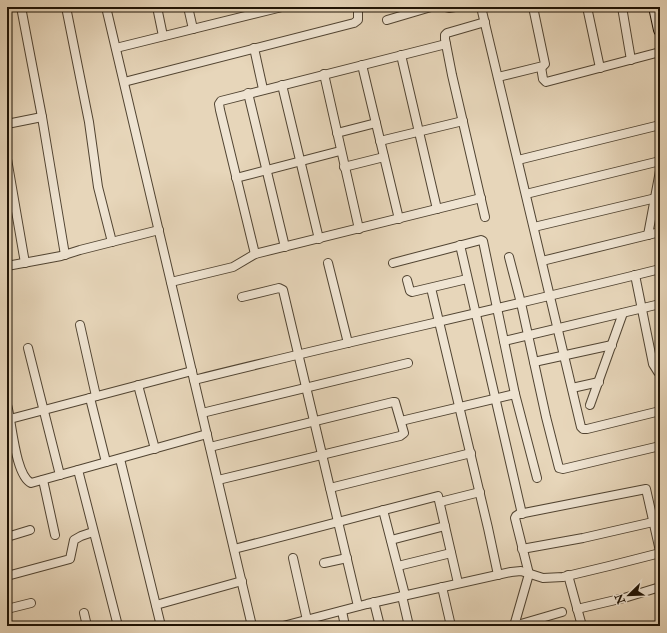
<svg xmlns="http://www.w3.org/2000/svg" width="667" height="633" viewBox="0 0 667 633" font-family="'IM FELL Double Pica',serif">
	<style>
		.lines { fill: none; stroke-linecap: round; stroke-linejoin: round }
		.street-casing { stroke: #514432; stroke-width: 10 }
		.secondary-casing { stroke: #1f1305; stroke-width: 14 }
		.street { stroke: #efe4d2; stroke-width: 8 }
		.secondary { stroke: #efe4d2; stroke-width: 12 }
	</style>
	<rect width="100%" height="100%" fill="#e7d6ba"/>
	<filter id="stains"><feTurbulence type="fractalNoise" baseFrequency=".005" numOctaves="4"/><feColorMatrix values="0 0 0 0 .2 0 0 0 0 .09 0 0 0 0 .02 0 0 0 .5 -.17"/></filter>
	<radialGradient id="worn" r=".72"><stop offset=".6" stop-color="#630" stop-opacity="0"/><stop offset="1" stop-color="#630" stop-opacity=".3"/></radialGradient>
	<g class="lines">
		<g class="street-casing">
			<g id="street">
				<polyline points="21,7 42,117 65,255"/>
				<polyline points="66,7 89,122 98,187 112,242"/>
				<polyline points="106,7 252,626"/>
				<polyline points="157,7 163,36"/>
				<polyline points="188,7 193,29"/>
				<polyline points="445,7 449,8 455,7"/>
				<polyline points="481,7 581,427 583,429 587,429 660,411"/>
				<polyline points="587,7 600,68"/>
				<polyline points="622,7 631,60"/>
				<polyline points="387,20 431,7"/>
				<polyline points="485,22 447,33 445,35 445,39 452,75 485,217"/>
				<polyline points="116,48 282,7"/>
				<polyline points="254,48 263,89"/>
				<polyline points="401,55 437,209"/>
				<polyline points="362,65 399,219"/>
				<polyline points="541,67 543,79 546,82 660,52"/>
				<polyline points="324,74 359,229"/>
				<polyline points="498,77 543,66 545,64 533,7"/>
				<polyline points="124,82 354,23 358,20 358,7"/>
				<polyline points="282,85 319,239"/>
				<polyline points="248,93 285,247"/>
				<polyline points="7,124 42,117"/>
				<polyline points="337,133 376,123"/>
				<polyline points="380,141 463,121"/>
				<polyline points="7,159 25,263"/>
				<polyline points="518,160 660,125"/>
				<polyline points="344,167 384,157"/>
				<polyline points="236,178 340,151"/>
				<polyline points="526,194 660,161"/>
				<polyline points="534,227 660,197"/>
				<polyline points="648,235 660,171"/>
				<polyline points="460,245 522,514"/>
				<polyline points="255,254 220,110 219,104 221,101 446,44"/>
				<polyline points="509,257 521,303 546,417 559,468 563,469 660,446"/>
				<polyline points="542,261 660,232"/>
				<polyline points="328,263 348,343"/>
				<polyline points="393,263 481,240 483,241 515,394 537,478"/>
				<polyline points="7,266 61,256 80,250 159,230"/>
				<polyline points="635,275 653,364 658,372 660,373"/>
				<polyline points="407,280 410,291 412,292 467,279"/>
				<polyline points="171,282 233,267 255,254 481,198"/>
				<polyline points="431,288 488,528 498,575"/>
				<polyline points="242,297 279,288 283,290 358,606"/>
				<polyline points="80,325 96,396"/>
				<polyline points="504,341 660,304"/>
				<polyline points="28,348 60,475"/>
				<polyline points="534,362 612,345"/>
				<path d="M194 380C349 341 505 308 660 269"/>
				<polyline points="138,385 155,449"/>
				<polyline points="572,388 599,382"/>
				<polyline points="90,398 106,462"/>
				<path d="M7 405C12 422 15 475 31 483L207 434"/>
				<polyline points="590,405 623,313"/>
				<polyline points="202,413 408,363"/>
				<polyline points="10,419 192,371"/>
				<polyline points="401,421 515,394"/>
				<polyline points="210,447 393,402 395,402 404,433 400,436 218,480"/>
				<polyline points="120,459 161,626"/>
				<polyline points="78,470 118,626"/>
				<polyline points="43,480 55,535"/>
				<polyline points="330,488 471,453"/>
				<polyline points="440,502 480,492"/>
				<polyline points="383,510 405,595"/>
				<polyline points="7,537 30,530"/>
				<polyline points="391,540 445,526"/>
				<polyline points="234,549 438,496 458,583"/>
				<polyline points="522,549 583,538 653,522"/>
				<polyline points="293,558 307,620"/>
				<polyline points="324,563 347,558"/>
				<polyline points="398,566 451,553"/>
				<polyline points="568,575 582,626"/>
				<polyline points="7,576 70,559 74,540 81,536 93,532"/>
				<polyline points="442,587 451,626"/>
				<polyline points="402,596 409,626"/>
				<polyline points="374,602 380,626"/>
				<polyline points="156,605 242,581"/>
				<polyline points="7,609 31,603"/>
				<polyline points="577,609 624,598 660,587"/>
				<polyline points="342,611 345,626"/>
				<polyline points="84,613 87,626"/>
				<polyline points="283,626 367,604 511,572 521,571 543,578 563,577 609,566 660,553"/>
				<polyline points="514,626 529,574 515,518 516,516 519,514 646,489 660,551"/>
				<polyline points="514,626 562,612"/>
			</g>
		</g>
		<g class="secondary-casing">
			<polyline id="secondary" points="655,7 660,30"/>
		</g>
		<use href="#street" class="street"/>
		<use href="#secondary" class="secondary"/>
	</g>
	<rect width="667" height="633" fill="none" stroke="#e7d6ba" stroke-width="24"/>
	<rect x="8" y="8" width="651" height="617" fill="none" stroke="#1f1305" stroke-width="2"/>
	<rect x="12" y="12" width="643" height="609" fill="none" stroke="#1f1305"/>
	<g transform="translate(629 595) rotate(247)" stroke="#efe4d2" stroke-width="3" paint-order="stroke">
	<path d="M0-3L7 15L0 10L-7 15Z" fill="#1f1305"/>
	<text y="-6" font-size="11" font-weight="bold" text-anchor="middle" fill="#1f1305">N</text>
	</g>
	<rect width="100%" height="100%" filter="url(#stains)"/>
	<rect width="100%" height="100%" fill="url(#worn)"/>
</svg>
